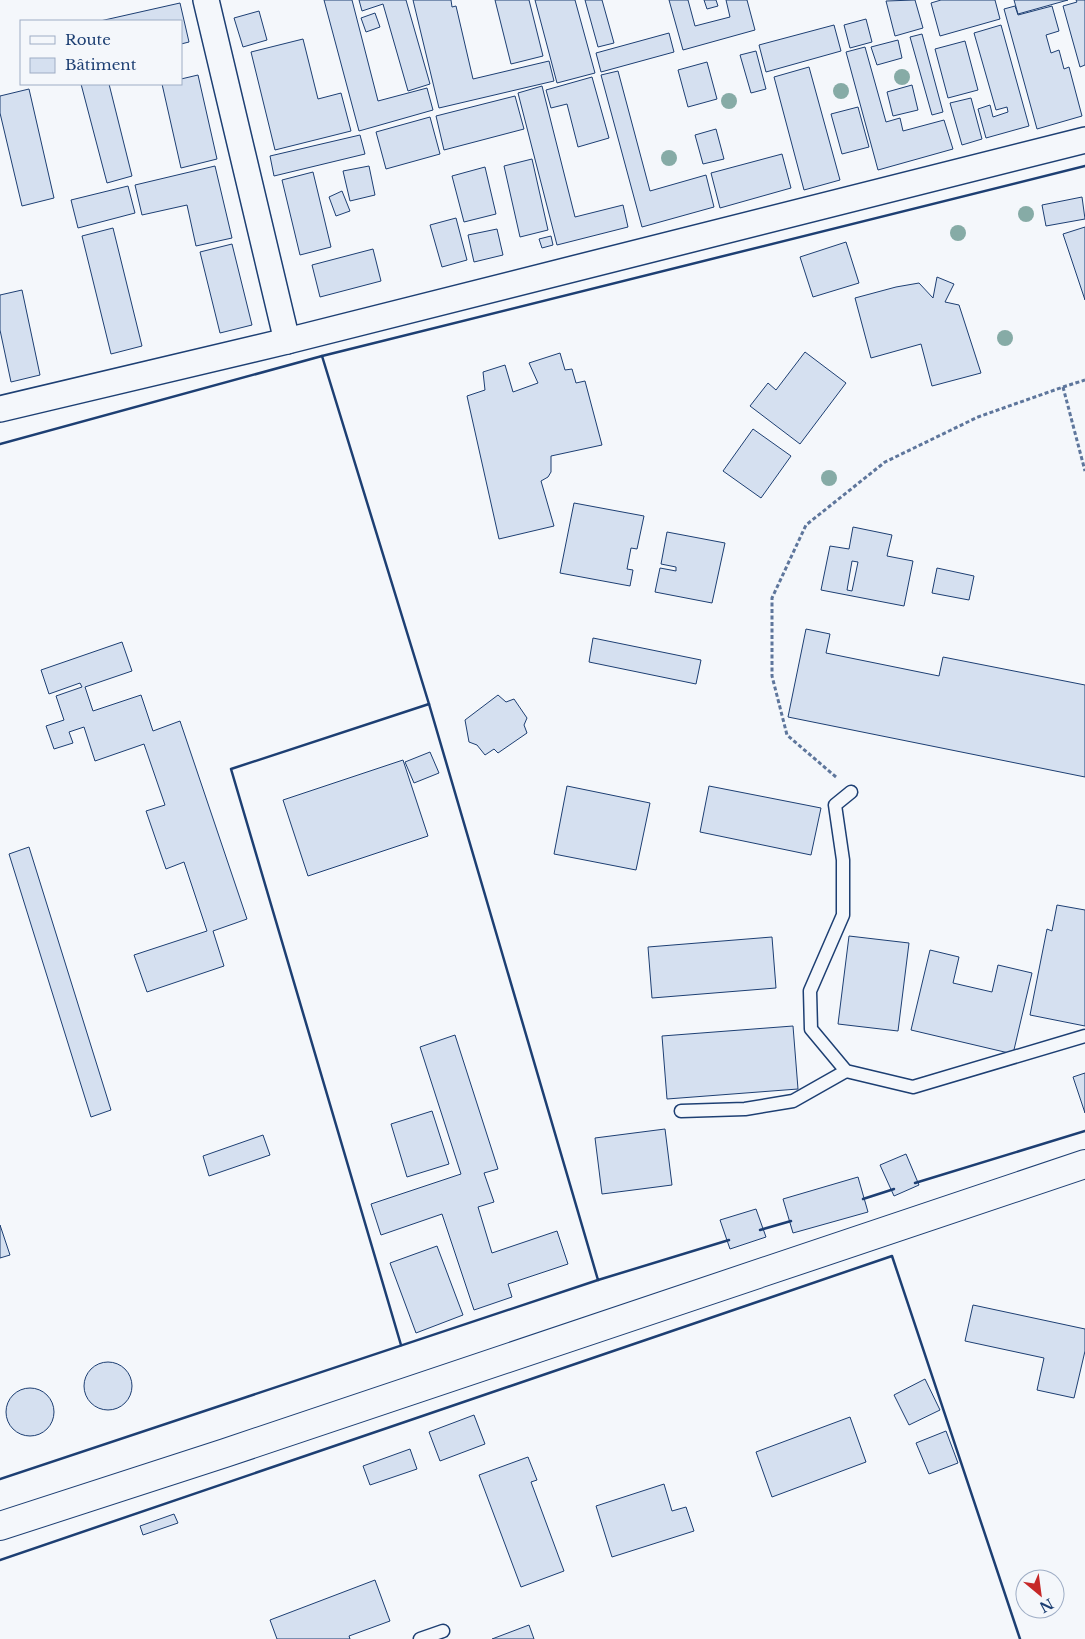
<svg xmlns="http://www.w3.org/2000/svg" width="1085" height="1639" viewBox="0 0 1085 1639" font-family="'Libre Baskerville',serif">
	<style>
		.building { fill: #d5e0f0; stroke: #1d3f73; fill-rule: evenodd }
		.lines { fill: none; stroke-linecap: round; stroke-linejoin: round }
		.service-casing { stroke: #1d3f73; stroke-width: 15 }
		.minor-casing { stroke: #1d3f73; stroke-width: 28 }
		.tertiary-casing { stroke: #1d3f73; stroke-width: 30 }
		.path { stroke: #5e769c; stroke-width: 3; stroke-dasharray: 4 2.5; stroke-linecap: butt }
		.service { stroke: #f4f7fb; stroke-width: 12 }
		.minor { stroke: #f4f7fb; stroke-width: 25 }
		.tertiary { stroke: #f4f7fb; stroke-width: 28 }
		.wall { stroke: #1d3f73; stroke-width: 2.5 }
		.tree { fill: #86aba6 }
	</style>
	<rect width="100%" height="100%" fill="#f4f7fb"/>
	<g class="building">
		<polygon points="324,0 352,0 378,101 427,88 433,110 359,131"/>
		<polygon points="359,0 406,0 430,84 408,91 383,4 362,11"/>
		<polygon points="413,0 451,0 452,7 456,6 473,79 549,61 554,81 439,108"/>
		<polygon points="495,0 529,0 543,56 511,64"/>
		<polygon points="535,0 575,0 595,73 557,83"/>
		<polygon points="585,0 602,0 614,43 598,47"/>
		<polygon points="669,0 688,0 695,26 730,17 726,0 747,0 755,30 683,50"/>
		<polygon points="704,0 716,0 718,6 707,9"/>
		<polygon points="915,0 923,28 895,36 886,1"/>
		<polygon points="941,0 995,0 1000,19 940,36 931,3"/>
		<polygon points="1014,0 1068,0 1018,14"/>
		<polygon points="1076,0 1085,0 1085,65 1080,67 1063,6 1077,2"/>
		<polygon points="180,3 189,42 181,44 181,21 100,21"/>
		<polygon points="1015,6 1018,15 1052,6 1059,31 1046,35 1051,53 1059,50 1064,69 1069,67 1082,116 1037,129 1004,9"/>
		<polygon points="259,11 267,40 243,47 234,18"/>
		<polygon points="375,13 380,27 366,32 361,18"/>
		<polygon points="866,19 872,42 850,48 844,25"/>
		<polygon points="834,25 841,51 766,72 759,45"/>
		<polygon points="1001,25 1029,126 986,138 978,109 990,105 993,117 1008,112 1007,107 996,110 974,33"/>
		<polygon points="669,33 674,52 601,72 596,53"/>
		<polygon points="922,34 943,112 932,115 910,37"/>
		<polygon points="303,39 318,99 341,93 351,131 275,150 251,52"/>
		<polygon points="898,40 902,58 877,65 871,47"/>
		<polygon points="965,41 978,90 948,98 935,49"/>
		<polygon points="865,47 886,122 900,118 903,131 944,120 953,149 878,170 846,52"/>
		<polygon points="756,51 766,89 751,93 740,55"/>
		<polygon points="707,62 717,99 688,107 678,70"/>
		<polygon points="809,67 840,180 804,190 774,77"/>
		<polygon points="618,71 650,191 706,175 714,207 642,227 601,75"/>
		<polygon points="198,75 217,159 181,168 162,84 181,84 181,79"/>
		<polygon points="592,77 609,138 578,147 567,104 551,108 546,90"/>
		<polygon points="81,84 109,84 132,176 107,183"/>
		<polygon points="912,85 918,110 893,116 887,92"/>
		<polygon points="542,86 575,217 623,205 628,227 557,245 518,93"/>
		<polygon points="29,89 54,198 22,206 0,113 0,96"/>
		<polygon points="515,96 524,129 444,150 436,116"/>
		<polygon points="971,98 982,139 962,145 950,103"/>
		<polygon points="858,107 869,147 842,154 831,114"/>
		<polygon points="430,117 440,154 386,169 376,132"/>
		<polygon points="716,129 724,159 703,164 695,135"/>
		<polygon points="360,135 365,154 274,176 270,156"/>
		<polygon points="782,154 791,188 720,208 711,173"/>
		<polygon points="532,159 548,230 520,237 504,166"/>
		<polygon points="215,166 232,238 196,246 187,205 142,215 135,185"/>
		<polygon points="369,166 375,195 350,201 343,171"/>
		<polygon points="485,167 496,214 464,222 452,176"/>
		<polygon points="313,172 331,247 300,255 282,180"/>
		<polygon points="128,186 135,213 78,228 71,200"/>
		<polygon points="342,191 350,211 336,216 329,197"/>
		<polygon points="1082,197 1085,219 1046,226 1042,205"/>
		<polygon points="456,218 467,260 442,267 430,225"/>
		<polygon points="1085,227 1085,300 1063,234"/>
		<polygon points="113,228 142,346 111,354 82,236"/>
		<polygon points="497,229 503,255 474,262 468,235"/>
		<polygon points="551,236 553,245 542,248 539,239"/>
		<polygon points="846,242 859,283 813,297 800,257"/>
		<polygon points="232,244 252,325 220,333 200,252"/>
		<polygon points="373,249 381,281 320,297 312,265"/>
		<polygon points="937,277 954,284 945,302 959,305 981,373 932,386 921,344 871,358 855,298 896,287 919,283 933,298"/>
		<polygon points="22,290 40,375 11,382 0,330 0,295"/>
		<polygon points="805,352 846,383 800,444 750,406 768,383 776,390"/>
		<polygon points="560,353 565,370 572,369 576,383 585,381 602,445 551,456 551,472 548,477 541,481 554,526 499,539 467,396 485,390 483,372 505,365 513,392 538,383 529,363"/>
		<polygon points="753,429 791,456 761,498 723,471"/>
		<polygon points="574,503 644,516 637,549 631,548 627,569 633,570 630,586 560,573"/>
		<path d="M853 527 892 535 887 556 913 561 904 606 821 590 830 546 849 549ZM852 561 858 562 852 591 847 590Z"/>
		<polygon points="667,532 725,543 712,603 655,592 660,568 676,571 676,567 661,564"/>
		<polygon points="937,568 974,576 969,600 932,593"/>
		<polygon points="806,629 830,634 826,653 939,676 943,657 1085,685 1085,777 788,717"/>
		<polygon points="593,638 701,660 696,684 589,662"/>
		<polygon points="122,642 132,671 85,687 93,711 141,695 153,731 180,721 247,919 213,931 224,966 147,992 134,955 207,931 184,862 166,869 146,811 165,805 144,744 95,761 84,727 69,732 73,743 54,749 46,726 64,720 56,696 82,687 80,683 49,694 41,670"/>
		<polygon points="498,695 506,702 514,699 527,718 524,725 527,733 498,753 494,749 485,755 477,745 469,742 465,720"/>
		<polygon points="430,752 439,773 414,783 405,762"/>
		<polygon points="403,760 428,836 308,876 283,800"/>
		<polygon points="567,786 650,803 636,870 554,854"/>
		<polygon points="709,786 821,808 811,855 700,832"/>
		<polygon points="29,847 111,1110 91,1117 9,854"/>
		<polygon points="1057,905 1085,910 1085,1026 1030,1015 1047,929 1052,931"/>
		<polygon points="849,936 909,943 898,1031 838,1024"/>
		<polygon points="772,937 776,988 652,998 648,947"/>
		<polygon points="930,950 959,957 953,983 992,992 998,965 1032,973 1013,1054 911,1030"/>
		<polygon points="793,1026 798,1089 667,1099 662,1036"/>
		<polygon points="455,1035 498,1169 484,1173 494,1202 478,1207 492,1253 557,1231 568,1264 508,1284 512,1297 474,1310 442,1214 381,1235 371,1204 461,1174 420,1047"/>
		<polygon points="1085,1073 1085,1113 1073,1077"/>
		<polygon points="432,1111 449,1164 407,1177 391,1124"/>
		<polygon points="665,1129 672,1185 602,1194 595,1138"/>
		<polygon points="263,1135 270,1155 209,1176 203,1156"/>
		<polygon points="906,1154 919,1185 894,1196 880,1165"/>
		<polygon points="858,1177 868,1212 793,1233 783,1199"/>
		<polygon points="756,1209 766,1237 730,1249 720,1220"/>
		<polygon points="0,1225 10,1255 0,1258"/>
		<polygon points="437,1246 463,1315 416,1333 390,1263"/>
		<polygon points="973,1305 1085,1329 1085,1351 1074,1398 1037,1390 1044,1358 965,1341"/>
		<circle cx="108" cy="1386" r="24"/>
		<polygon points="925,1379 940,1410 909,1425 894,1395"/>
		<circle cx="30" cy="1412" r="24"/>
		<polygon points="474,1415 485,1444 440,1461 429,1432"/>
		<polygon points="850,1417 866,1462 772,1497 756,1452"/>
		<polygon points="946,1431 958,1463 929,1474 916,1443"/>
		<polygon points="410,1449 417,1469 370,1485 363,1466"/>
		<polygon points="528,1457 537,1480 531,1482 564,1571 521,1587 479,1475"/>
		<polygon points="664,1484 672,1511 686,1507 694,1531 612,1557 596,1506"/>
		<polygon points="174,1514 178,1523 143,1535 140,1526"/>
		<polygon points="375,1580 390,1621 349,1636 350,1639 277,1639 270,1620"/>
		<polygon points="529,1625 534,1639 492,1639"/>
	</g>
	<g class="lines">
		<g class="service-casing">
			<g id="service">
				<polyline points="851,792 835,805 843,860 843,915 810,991 811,1029 846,1071 913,1087 1085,1036"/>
				<polyline points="681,1111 745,1109 793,1101 846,1071"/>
				<polyline points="420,1639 443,1631"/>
			</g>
		</g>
		<g class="minor-casing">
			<g id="minor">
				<polyline points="206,0 287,341"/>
				<polyline points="0,409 287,341 1085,140"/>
			</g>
		</g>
		<g class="tertiary-casing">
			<polyline id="tertiary" points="0,1526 225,1453 1085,1164"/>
		</g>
		<g class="path">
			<polyline points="1063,387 1085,471"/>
			<polyline points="836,777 787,735 772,676 772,598 806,525 885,462 978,417 1063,387 1085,380"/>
		</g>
		<use href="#service" class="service"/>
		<use href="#minor" class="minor"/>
		<use href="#tertiary" class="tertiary"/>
		<g class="wall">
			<polyline points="0,444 322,356"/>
			<polyline points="915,1183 1085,1131"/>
			<polyline points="863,1199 894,1189"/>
			<polyline points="760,1230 791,1221"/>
			<polyline points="729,1240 598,1280 429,704 322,356 1085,166"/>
			<polyline points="401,1345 231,769 429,704"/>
			<polyline points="0,1479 598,1280"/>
			<polyline points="0,1560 892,1256 1020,1639"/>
		</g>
	</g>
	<g class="tree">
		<circle cx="902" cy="77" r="8"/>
		<circle cx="841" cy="91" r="8"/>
		<circle cx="729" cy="101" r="8"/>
		<circle cx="669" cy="158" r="8"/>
		<circle cx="1026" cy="214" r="8"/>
		<circle cx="958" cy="233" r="8"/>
		<circle cx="1005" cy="338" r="8"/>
		<circle cx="829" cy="478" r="8"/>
	</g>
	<rect x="20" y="20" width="162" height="65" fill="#f4f7fb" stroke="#9eadc5"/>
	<rect x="30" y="36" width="25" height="8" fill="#f4f7fb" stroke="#9eadc5"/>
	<text x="65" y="45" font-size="15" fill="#1d3f73">Route</text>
	<rect x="30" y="58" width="25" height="15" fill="#d5e0f0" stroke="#9eadc5"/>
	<text x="65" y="70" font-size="15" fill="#1d3f73">Bâtiment</text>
	<g transform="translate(1040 1594) rotate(151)"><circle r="24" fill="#f4f7fb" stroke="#9eadc5"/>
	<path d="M0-4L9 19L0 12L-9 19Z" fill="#c62828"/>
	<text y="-8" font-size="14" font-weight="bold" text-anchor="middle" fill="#1d3f73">N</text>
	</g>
</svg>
